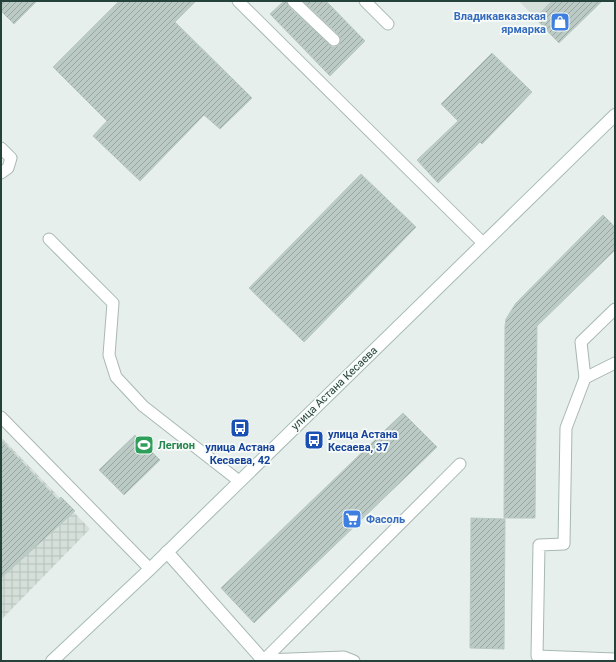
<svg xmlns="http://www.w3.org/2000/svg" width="616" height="662" viewBox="0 0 616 662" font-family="Roboto,sans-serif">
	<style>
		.built { fill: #d4dfda }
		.industrial { fill: url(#industrial-grid) }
		.building { fill: url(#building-hatch); stroke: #b8c9c2 }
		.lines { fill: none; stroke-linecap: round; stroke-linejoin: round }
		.lane-casing { stroke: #a8b8b2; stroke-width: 13 }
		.street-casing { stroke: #a8b8b2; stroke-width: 14 }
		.secondary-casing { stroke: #a4bbb3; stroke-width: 14 }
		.lane { stroke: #fff; stroke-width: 11 }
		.street { stroke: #fff; stroke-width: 12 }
		.secondary { stroke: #fff; stroke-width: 12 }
		.labels { text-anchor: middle; stroke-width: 3.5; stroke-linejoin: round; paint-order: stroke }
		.shop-label { font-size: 11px; font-weight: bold; fill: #366cbe; stroke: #f7fbf9; text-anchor: end }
		.street-label { font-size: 11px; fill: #24423a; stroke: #f7fbf9 }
		.transit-label { font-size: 11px; font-weight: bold; fill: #164399; stroke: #f7fbf9; text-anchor: start }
		.leisure-label { font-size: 11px; font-weight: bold; fill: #27864d; stroke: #f7fbf9; text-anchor: start }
	</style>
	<defs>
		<pattern id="industrial-grid" width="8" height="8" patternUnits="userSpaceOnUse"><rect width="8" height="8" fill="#d4dfda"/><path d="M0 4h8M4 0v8" fill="none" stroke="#b6c1bc"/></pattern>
		<pattern id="building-hatch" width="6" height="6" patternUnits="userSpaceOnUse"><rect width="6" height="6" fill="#bbcac4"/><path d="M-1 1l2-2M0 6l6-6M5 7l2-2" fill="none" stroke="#98a6a0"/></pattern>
	</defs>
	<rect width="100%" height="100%" fill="#e6efeb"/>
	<polygon class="built" points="519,1 603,1 559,43"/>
	<polygon class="industrial" points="1,437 90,529 1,620"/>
	<g class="building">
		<polygon points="1,1 37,1 14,24 1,11"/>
		<polygon points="119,1 196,1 175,22 252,98 220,129 204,115 140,181 93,136 107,121 53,67"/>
		<polygon points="284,1 286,1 288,6 332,47 336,47 339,45 341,41 339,35 303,1 326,1 365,41 330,76 270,14"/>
		<polygon points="552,1 602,1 559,43 535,18"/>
		<polygon points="492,53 532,92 482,144 480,142 438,183 417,160 458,121 441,104"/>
		<polygon points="361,174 416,227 304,342 249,288"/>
		<polygon points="603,215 615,227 615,250 537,326 535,518 504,518 505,326 506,319 516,303"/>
		<polygon points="403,413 437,447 254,623 221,588"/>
		<polygon points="135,435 160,460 124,495 99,470"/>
		<polygon points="1,440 58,500 61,497 75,511 1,578"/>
		<polygon points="471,518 505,519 504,649 470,648"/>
	</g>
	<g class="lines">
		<g class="lane-casing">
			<g id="lane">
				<polyline points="238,1 483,243"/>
				<polyline points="293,1 334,40"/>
				<polyline points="365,1 388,24"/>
				<polyline points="1,148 11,158 8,168 1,173"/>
				<polyline points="49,239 113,303 109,355 116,377 143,406 239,481"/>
				<polyline points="615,363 585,378 566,428 564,544 539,545 537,656 615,659"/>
				<polyline points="585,378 581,342 615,309"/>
				<polyline points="1,417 150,569"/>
				<polyline points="263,660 344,657 354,661"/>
				<polyline points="263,661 460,464"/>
			</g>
		</g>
		<g class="street-casing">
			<polyline id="street" points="167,552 263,660 262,661"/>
		</g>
		<g class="secondary-casing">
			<polyline id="secondary" points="52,661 150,569 615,115"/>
		</g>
		<use href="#lane" class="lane"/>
		<use href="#street" class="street"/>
		<use href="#secondary" class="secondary"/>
	</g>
	<defs>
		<g id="shop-square" transform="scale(1)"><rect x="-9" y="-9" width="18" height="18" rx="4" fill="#3f7fe0" stroke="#f7fbf9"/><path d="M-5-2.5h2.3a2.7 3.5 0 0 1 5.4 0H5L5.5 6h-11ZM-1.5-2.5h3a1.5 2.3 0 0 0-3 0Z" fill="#fff"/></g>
		<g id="bus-square" transform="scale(1)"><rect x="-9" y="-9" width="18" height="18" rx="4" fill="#1a4fb4" stroke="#f7fbf9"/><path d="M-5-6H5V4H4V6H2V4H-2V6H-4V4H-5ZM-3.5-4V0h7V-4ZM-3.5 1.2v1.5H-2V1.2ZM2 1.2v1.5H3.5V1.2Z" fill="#fff"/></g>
		<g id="stadium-square" transform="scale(1)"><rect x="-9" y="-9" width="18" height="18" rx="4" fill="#2e9e5b" stroke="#f7fbf9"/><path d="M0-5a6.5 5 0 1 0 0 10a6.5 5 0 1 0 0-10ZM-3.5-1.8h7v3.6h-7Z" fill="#fff"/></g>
		<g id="supermarket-square" transform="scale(1)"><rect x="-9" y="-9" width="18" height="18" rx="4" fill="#3f7fe0" stroke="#f7fbf9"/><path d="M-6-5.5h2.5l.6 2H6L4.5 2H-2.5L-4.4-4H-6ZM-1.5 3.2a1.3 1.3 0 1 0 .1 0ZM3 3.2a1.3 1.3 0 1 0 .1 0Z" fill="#fff"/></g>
	</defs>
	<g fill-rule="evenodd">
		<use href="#shop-square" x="560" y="22"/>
		<use href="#bus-square" x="240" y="428"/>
		<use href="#bus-square" x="314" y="440"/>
		<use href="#stadium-square" x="144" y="445"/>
		<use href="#supermarket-square" x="352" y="519"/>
	</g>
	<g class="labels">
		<g class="shop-label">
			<text x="546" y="20">Владикавказская<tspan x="546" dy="13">ярмарка</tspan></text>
			<text x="366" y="523" text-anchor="start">Фасоль</text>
		</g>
		<g class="street-label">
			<text transform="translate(334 388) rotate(-44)" y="4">улица Астана Кесаева</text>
		</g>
		<g class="transit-label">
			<text x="328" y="438">улица Астана<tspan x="328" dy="13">Кесаева, 37</tspan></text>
			<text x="240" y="451" text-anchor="middle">улица Астана<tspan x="240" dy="13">Кесаева, 42</tspan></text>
		</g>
		<g class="leisure-label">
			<text x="158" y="449">Легион</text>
		</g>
	</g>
	<rect width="616" height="662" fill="none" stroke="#24423a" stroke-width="4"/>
</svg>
